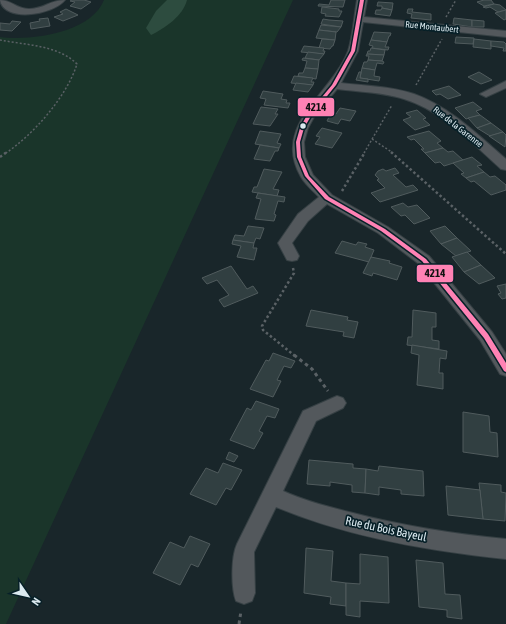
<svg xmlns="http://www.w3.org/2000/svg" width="506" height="624" viewBox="0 0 506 624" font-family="'Asap Condensed',sans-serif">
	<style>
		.green { fill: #1a352a }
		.forest { fill: #2d4c3f }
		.building { fill: #313f41; stroke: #505b5d }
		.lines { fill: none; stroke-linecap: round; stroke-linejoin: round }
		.street-casing { stroke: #364044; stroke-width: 2 }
		.path-far2 { stroke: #5a6165; stroke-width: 1.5; stroke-dasharray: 2 2; stroke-linecap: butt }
		.path-far1 { stroke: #5a6165; stroke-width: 2.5; stroke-dasharray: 2.5 2.5; stroke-linecap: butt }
		.path { stroke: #5a6165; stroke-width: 3; stroke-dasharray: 3.5 3.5; stroke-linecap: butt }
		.street { fill: #53585c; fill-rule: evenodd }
		.bus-1-casing { stroke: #072028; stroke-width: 3 }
		.bus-1 { fill: #ff82b4; fill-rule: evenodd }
		.bus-dot { fill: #dbe9ef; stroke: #072028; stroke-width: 1.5 }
		.labels { text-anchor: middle; stroke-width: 3.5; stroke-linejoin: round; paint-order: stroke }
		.far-street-label { font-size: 9px; fill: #dbe9ef; stroke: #072028 }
		.near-street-label { font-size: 12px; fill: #dbe9ef; stroke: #072028 }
		.line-badge { stroke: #072028; stroke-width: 1.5 }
		.pale-badge-label { font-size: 11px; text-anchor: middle; font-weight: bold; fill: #111 }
	</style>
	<rect width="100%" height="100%" fill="#19262a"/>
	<path class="green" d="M104 0H293L6 624H0V37C31 41 91 33 104 0Z"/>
	<path class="forest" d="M167 0H187C183 16 165 28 151 35L146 28 156 11Z"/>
	<g class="building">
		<polygon points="72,0 84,0 91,2 81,9 70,6 75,2 70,1"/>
		<polygon points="331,0 345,0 343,7 318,6 319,4 329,5"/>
		<polygon points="484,0 491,0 494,4 484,6 477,2"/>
		<polygon points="378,2 393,3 392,10 382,8 382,6 377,6"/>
		<polygon points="494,4 500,5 506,10 498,12 490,7 486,8 483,7"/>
		<polygon points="322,7 339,9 339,11 342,11 339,17 325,16 326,14 321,13"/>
		<polygon points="382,8 392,10 390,16 375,14 376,10 381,10"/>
		<polygon points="66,9 78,15 63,21 54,17 63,14 60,12"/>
		<polygon points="408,9 413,9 412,12 431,14 431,20 411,18 412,14 407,13"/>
		<polygon points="506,10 506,19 504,20 495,13"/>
		<polygon points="48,18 50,26 31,29 30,23 40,21 39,19"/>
		<polygon points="454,18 472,20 472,27 453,24"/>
		<polygon points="323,19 329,20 343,21 341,27 321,24"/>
		<polygon points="472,20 484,21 484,27 472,27"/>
		<polygon points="12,21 21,22 12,31 0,30 0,23 10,24"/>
		<polygon points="321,25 341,27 337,32 319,30"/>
		<polygon points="319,30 336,32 335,40 316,38"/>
		<polygon points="374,32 391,33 390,36 389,36 387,42 371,40"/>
		<polygon points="456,37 474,38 473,44 455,43"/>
		<polygon points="322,39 335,40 333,46 332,46 330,49 319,48"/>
		<polygon points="474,39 491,41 491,49 473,47"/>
		<polygon points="371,40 387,42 385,47 389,47 388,50 372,48 373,46 369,45"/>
		<polygon points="491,41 504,42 506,44 506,51 503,51 504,48 491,46"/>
		<polygon points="304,46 324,48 323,51 325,51 324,54 301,52"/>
		<polygon points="371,48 385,50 384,55 367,54 368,51 370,51"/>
		<polygon points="308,52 324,54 319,60 305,58"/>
		<polygon points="367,54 384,55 382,61 368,60 369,56 366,56"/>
		<polygon points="303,58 319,60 318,69 305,68 307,61 302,60"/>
		<polygon points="368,60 382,61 384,62 383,64 377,63 375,70 362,68 364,62 367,62"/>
		<polygon points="305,68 318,69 316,79 298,76 299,73 303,73"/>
		<polygon points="362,68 375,70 374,76 380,77 379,81 360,78"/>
		<polygon points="359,72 361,72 360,78 368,79 368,82 356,80"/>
		<polygon points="479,72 484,75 492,80 481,84 468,77"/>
		<polygon points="294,76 313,78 311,82 314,82 313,85 291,83"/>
		<polygon points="296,83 313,85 308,92 293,90"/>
		<polygon points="449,86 461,95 448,99 440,94 436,95 432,91"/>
		<polygon points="263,91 283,94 281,99 287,100 286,103 290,103 288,108 264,105 266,99 260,98"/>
		<polygon points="473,102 482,109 476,111 480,115 466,119 455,108"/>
		<polygon points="261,107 278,109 275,114 278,114 270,126 253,124"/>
		<polygon points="340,108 356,111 350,121 341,119 338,124 327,121 331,113 336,114"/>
		<polygon points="417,110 426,118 423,119 430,125 415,130 403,120 411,117 406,113"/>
		<polygon points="480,115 491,123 477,128 468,118"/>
		<polygon points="491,123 503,132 490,136 477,128"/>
		<polygon points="322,128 342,133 332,148 315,144 320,137 316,136"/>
		<polygon points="260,131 281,134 277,143 281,144 279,148 255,144"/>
		<polygon points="429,131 441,141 437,143 443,148 425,153 421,149 424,149 414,139 411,140 407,137"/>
		<polygon points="503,132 506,135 505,147 489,136"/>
		<polygon points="260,145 279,148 278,151 275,151 270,161 254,159"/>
		<polygon points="443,148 448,152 453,151 463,160 444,166 440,162 435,163 425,153"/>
		<polygon points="472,157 482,165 477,166 484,172 466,178 461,174 464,173 453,163"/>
		<polygon points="395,168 399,173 393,175 406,187 413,185 418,190 380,202 371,193 385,188 377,180 379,179 375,175 378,171 383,169 386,171"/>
		<polygon points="264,169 282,172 273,189 279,190 277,196 252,192 254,187 257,187"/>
		<polygon points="484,172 490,177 495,176 506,185 506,190 491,195 474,181 471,182 466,178"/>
		<polygon points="258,193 285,197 284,202 278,201 274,214 276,215 274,221 255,219 261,199 256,198"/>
		<polygon points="403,203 408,207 417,205 430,218 414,224 405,215 401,216 391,207"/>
		<polygon points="248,226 264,228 260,239 256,238 254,243 233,240 235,235 244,236"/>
		<polygon points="445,226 457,238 441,244 430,231"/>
		<polygon points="457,238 471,251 456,256 441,244"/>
		<polygon points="233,240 254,243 253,248 257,248 254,260 237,257 241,246 232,244"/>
		<polygon points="342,241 356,245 358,242 367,244 365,247 374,250 369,262 335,253"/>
		<polygon points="467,252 481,265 464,272 452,257"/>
		<polygon points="371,257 390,261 389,263 402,267 397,280 373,273 372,276 363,273"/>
		<polygon points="481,265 495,278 479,284 464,272"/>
		<polygon points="231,266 247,289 253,286 258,293 224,307 219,300 229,295 217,280 207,284 202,278"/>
		<polygon points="506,284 506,298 502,299 498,294 501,293 497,286"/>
		<polygon points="311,310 348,317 347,320 358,322 354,338 343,336 344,332 306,326"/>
		<polygon points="413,310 436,313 436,327 432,327 432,340 439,341 439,349 407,345 408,337 412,337"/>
		<polygon points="412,345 447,351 446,359 440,358 439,373 443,373 443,389 417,385 419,355 411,353"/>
		<polygon points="273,353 295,361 291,368 284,366 277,380 281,381 273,397 250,389 266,360 269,361"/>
		<polygon points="256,401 279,409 275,418 267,416 259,431 263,433 254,449 230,440 247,408 251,410"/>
		<polygon points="463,412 489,416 490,432 497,433 498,457 463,452"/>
		<polygon points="229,452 238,456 234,462 226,459"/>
		<polygon points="309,460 353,464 353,468 366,469 365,493 352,492 352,485 330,482 330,486 307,484"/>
		<polygon points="223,463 242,470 231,490 226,488 216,505 190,494 206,468 218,473"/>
		<polygon points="379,466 423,471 424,496 401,494 401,490 379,487 379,495 365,493 366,469 378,471"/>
		<polygon points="479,483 501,485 501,492 506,493 505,521 483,519"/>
		<polygon points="446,486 480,490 483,519 448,515"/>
		<polygon points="190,536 210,544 198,567 191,564 180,585 153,573 170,542 184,548"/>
		<polygon points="306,548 333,551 331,581 346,583 346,606 330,604 331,597 304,593"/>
		<polygon points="360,554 388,557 389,603 360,601 360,617 346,615 346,583 360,584"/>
		<polygon points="416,560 443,563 445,594 460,595 462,619 447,617 447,610 419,607"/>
	</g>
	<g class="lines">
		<g class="street-casing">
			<g id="street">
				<path d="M0 0C11 0 17 9 29 9 44 9 50 0 65 0 53 15 4 23 0 0Z"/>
				<path d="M357 0H367L364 17 506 31V37L363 22 358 51 341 83C365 86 390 86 414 94 450 107 478 135 506 159V170L501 169C472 143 443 111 404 99 383 92 359 92 337 89L314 117 308 128 304 142 305 157 313 175 332 195 388 227 429 256 492 332 506 354V376L500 374 480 340 419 264 378 233 327 204 308 221 292 243 299 256 297 260 292 261 287 260 278 243 298 214 319 197C313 191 305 184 301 177 271 125 331 95 348 51 353 36 354 16 357 0Z"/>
				<polygon points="506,81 506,88 486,97 480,94"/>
				<path d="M337 396 343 398 346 403 343 408 316 421 283 491C305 501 329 507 353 513 403 526 454 534 506 539V559C428 551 348 537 276 507L254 552 255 593 252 601 244 604 236 601C231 588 231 557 237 544L303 411Z"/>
			</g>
		</g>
		<g class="path-far2">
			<polyline points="446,17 456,0"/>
			<path d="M0 40C25 45 58 45 77 64 67 96 34 134 6 153"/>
			<polyline points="416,85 442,39"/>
			<polyline points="372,139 393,153"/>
			<polyline points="364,153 392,105"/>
		</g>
		<g class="path-far1">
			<polyline points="391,152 506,254"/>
			<polyline points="0,157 7,152"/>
			<polyline points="342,191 365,152"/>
			<polyline points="293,268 294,273 262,326 263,330 295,356"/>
		</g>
		<g class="path">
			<polyline points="294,355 312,369 328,391"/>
			<polyline points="239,624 241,611"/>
		</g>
		<use href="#street" class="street"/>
		<g class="bus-1-casing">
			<polygon id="bus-1" points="360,0 364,0 355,51 336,85 311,116 304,128 300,142 301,157 309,176 329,197 385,229 426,259 488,334 506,363 506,372 504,371 484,338 422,261 381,231 325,199 305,176 297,157 296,142 300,128 307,115 332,85 351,51"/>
		</g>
		<use href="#bus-1" class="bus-1"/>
	</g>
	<circle class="bus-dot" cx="303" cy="126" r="3.5"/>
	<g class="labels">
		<g class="far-street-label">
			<text transform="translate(432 27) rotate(6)" y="3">Rue Montaubert</text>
			<text transform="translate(458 127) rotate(38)" y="3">Rue de la Garenne</text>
		</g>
		<g class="near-street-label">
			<text transform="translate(386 529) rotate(12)" y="4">Rue du Bois Bayeul</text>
		</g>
	</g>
	<g class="line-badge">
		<rect x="297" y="97" width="38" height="20" rx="4" fill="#ff82b4"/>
		<rect x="416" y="264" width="38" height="19" rx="4" fill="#ff82b4"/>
	</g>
	<g class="pale-badge-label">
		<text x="316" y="111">4214</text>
		<text x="435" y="277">4214</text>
	</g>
	<g transform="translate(28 596) rotate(124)" stroke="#072028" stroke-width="3" paint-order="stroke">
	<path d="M0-3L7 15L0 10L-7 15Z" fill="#dbe9ef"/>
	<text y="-6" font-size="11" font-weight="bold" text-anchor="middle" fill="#dbe9ef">N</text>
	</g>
</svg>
